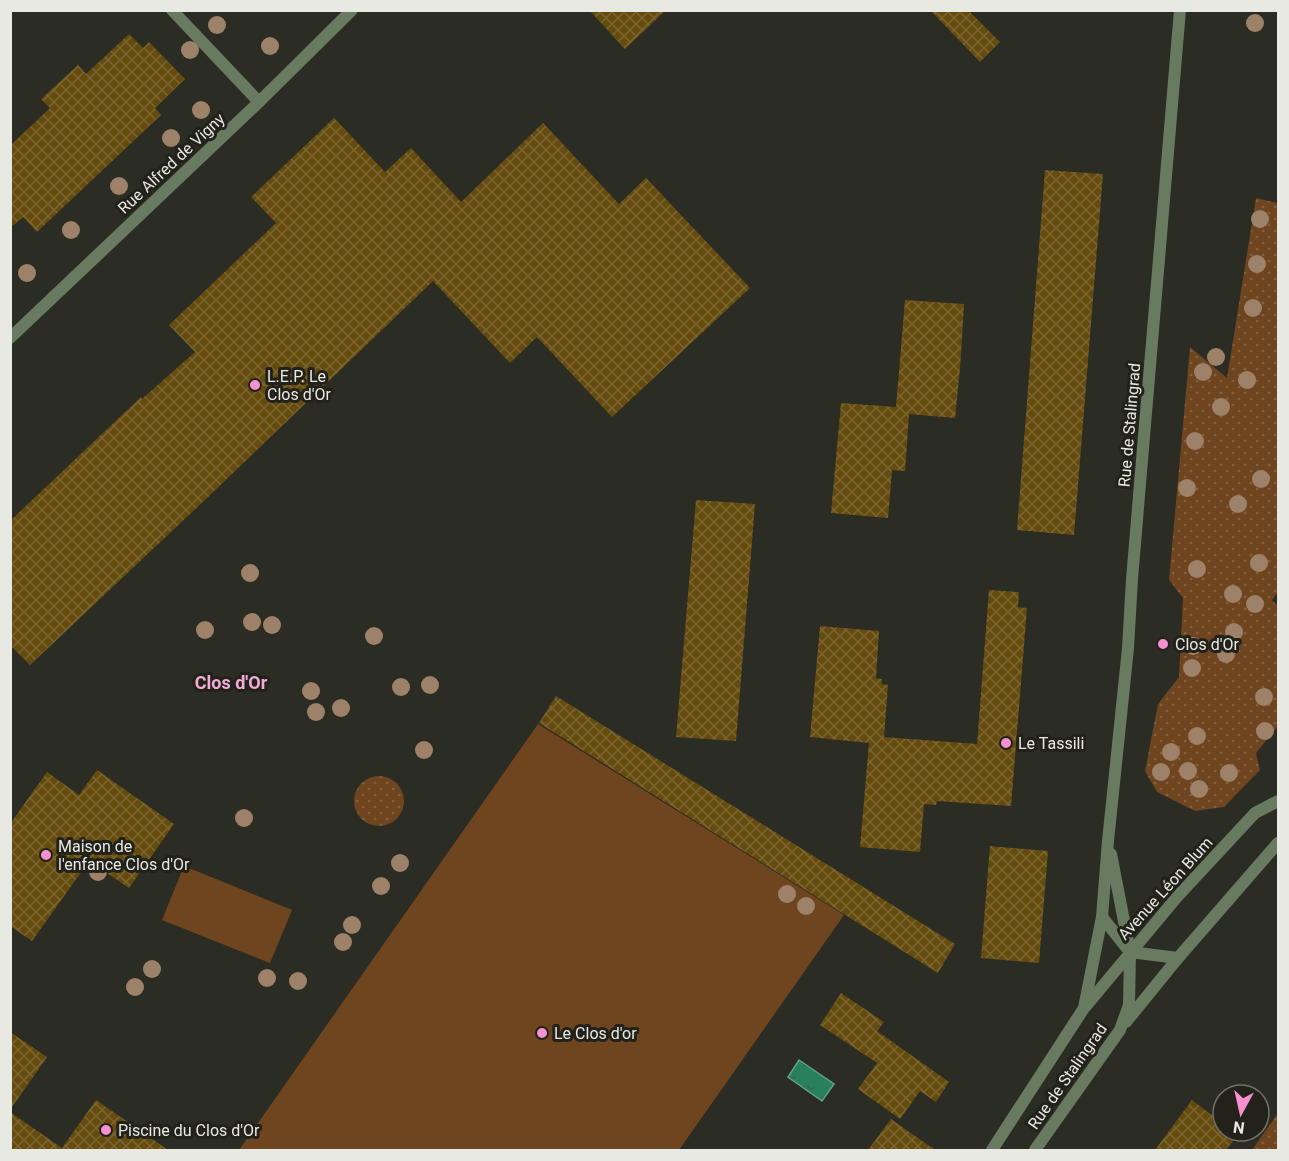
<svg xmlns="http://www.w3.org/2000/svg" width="1289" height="1161" viewBox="0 0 1289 1161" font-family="Roboto,sans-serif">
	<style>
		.green { fill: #6f4520 }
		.park { fill: url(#park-dots) }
		.water { fill: url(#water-ripples); stroke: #62a085; stroke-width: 1.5 }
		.building { fill: url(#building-cross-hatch) }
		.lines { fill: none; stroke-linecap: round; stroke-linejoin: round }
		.minor { stroke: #687b60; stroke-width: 12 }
		.tertiary { stroke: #687b60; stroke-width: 12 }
		.tree { fill: #9d8168 }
		.poi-dot { fill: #f590d1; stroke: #22221b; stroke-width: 2 }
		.labels { text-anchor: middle; stroke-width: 6; stroke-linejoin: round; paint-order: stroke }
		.street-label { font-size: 16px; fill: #e9e9e4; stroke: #22221b }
		.poi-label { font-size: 16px; fill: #e9e9e4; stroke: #22221b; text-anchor: start }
		.neighbourhood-label { font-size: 18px; font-weight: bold; fill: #f3abd7; stroke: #22221b }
	</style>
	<defs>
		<pattern id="park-dots" width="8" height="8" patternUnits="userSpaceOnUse" patternTransform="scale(1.5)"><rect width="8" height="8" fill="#6f4520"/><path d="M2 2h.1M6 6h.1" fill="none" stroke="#846040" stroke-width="1.8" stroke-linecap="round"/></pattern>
		<pattern id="water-ripples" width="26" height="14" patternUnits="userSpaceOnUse" patternTransform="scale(1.5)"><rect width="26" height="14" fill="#28815c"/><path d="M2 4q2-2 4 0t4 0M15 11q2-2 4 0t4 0" fill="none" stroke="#366651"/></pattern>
		<pattern id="building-cross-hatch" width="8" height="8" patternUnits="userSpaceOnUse" patternTransform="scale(1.5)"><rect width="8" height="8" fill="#654c0e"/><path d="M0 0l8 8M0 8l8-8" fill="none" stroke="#7b6631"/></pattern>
	</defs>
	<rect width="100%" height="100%" fill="#2b2c24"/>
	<g class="green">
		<polygon points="538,724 844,915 679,1150 239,1150"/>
		<polygon points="184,866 292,910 270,963 162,920"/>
	</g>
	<g class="park">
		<polygon points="1256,198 1278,203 1278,592 1272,600 1278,606 1278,726 1256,753 1260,770 1224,807 1195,811 1157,792 1145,771 1158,704 1179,677 1183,598 1169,580 1190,347 1227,378"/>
		<circle cx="379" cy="801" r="25"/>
		<polygon points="1278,1113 1278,1150 1252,1150"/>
	</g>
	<polygon class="water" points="799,1060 834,1084 822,1101 788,1077"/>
	<g class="building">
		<polygon points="589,10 666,10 625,49"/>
		<polygon points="930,10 968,10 1000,42 980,62"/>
		<polygon points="129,34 143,48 149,42 185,79 155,108 161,115 37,232 23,217 10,228 10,146 50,108 41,99 78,65 86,74"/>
		<polygon points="334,118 385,172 411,148 461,202 543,123 619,204 646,178 750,288 612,417 537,337 510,363 433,281 208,497 30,665 10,645 10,521 141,397 142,399 195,352 169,325 276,223 251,197"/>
		<polygon points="1045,170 1103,174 1074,535 1017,530"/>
		<polygon points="905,300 964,304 960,369 955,418 909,414 905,471 892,470 888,518 831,513 841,403 896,407"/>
		<polygon points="696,500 755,504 736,741 676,737"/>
		<polygon points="989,590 1019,592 1018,607 1027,608 1011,806 937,801 936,805 924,804 920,852 860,847 869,743 810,737 820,626 879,631 876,678 882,679 882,684 888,685 884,737 977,744"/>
		<polygon points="556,696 955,944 938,973 539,723"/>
		<polygon points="97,770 174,824 129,888 89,861 32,941 10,926 10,824 47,772 79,795"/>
		<polygon points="990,846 1048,851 1039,963 981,958"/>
		<polygon points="841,993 884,1022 877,1031 949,1082 936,1102 920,1091 900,1119 858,1089 877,1063 820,1025"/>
		<polygon points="10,1032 47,1057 10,1110"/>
		<polygon points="96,1100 168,1150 10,1150 10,1112 62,1148"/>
		<polygon points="1192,1100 1223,1124 1223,1131 1233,1131 1238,1135 1226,1150 1155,1150"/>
		<polygon points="891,1119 935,1150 868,1150"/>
	</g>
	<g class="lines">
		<g class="minor">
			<polyline points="172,10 259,102"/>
			<polyline points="10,338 259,102 352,10"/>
		</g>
		<g class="tertiary">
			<polyline points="1102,917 1130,952 1178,958"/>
			<polyline points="1086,1006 1177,897 1255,813 1278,801"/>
			<polyline points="1126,1022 1178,958 1278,843"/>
			<polyline points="992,1150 1084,1008 1102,917 1108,841 1128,648 1132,579 1180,10"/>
			<polyline points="1035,1150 1120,1030 1129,1005 1130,952 1111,854"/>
		</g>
	</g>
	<g class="tree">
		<circle cx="1255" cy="23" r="9"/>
		<circle cx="217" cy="25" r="9"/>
		<circle cx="270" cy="46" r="9"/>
		<circle cx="190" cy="50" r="9"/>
		<circle cx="201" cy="110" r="9"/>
		<circle cx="171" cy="138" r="9"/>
		<circle cx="119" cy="186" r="9"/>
		<circle cx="1260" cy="219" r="9"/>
		<circle cx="71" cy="230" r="9"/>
		<circle cx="1257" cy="264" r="9"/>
		<circle cx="27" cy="273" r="9"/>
		<circle cx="1253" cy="308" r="9"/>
		<circle cx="1216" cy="357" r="9"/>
		<circle cx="1203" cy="372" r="9"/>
		<circle cx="1247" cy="380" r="9"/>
		<circle cx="1221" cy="407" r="9"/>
		<circle cx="1195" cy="441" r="9"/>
		<circle cx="1261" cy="479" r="9"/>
		<circle cx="1187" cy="488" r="9"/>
		<circle cx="1238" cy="504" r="9"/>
		<circle cx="1259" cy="563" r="9"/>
		<circle cx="1197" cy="569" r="9"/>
		<circle cx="250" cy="573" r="9"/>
		<circle cx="1233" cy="594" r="9"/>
		<circle cx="1255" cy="604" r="9"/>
		<circle cx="252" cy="622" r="9"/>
		<circle cx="272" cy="625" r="9"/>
		<circle cx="205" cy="630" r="9"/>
		<circle cx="1234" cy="632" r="9"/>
		<circle cx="374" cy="636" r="9"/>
		<circle cx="1193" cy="646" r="9"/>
		<circle cx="1226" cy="654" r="9"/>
		<circle cx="1192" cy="668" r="9"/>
		<circle cx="430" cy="685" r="9"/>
		<circle cx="401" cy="687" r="9"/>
		<circle cx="311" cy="691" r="9"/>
		<circle cx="1264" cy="697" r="9"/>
		<circle cx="341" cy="708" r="9"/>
		<circle cx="316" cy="712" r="9"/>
		<circle cx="1265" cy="731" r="9"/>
		<circle cx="1197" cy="736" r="9"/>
		<circle cx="424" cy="750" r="9"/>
		<circle cx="1171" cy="752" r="9"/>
		<circle cx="1188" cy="771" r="9"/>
		<circle cx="1161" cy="772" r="9"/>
		<circle cx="1229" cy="773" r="9"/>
		<circle cx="1199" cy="789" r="9"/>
		<circle cx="244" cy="818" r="9"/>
		<circle cx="400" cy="863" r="9"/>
		<circle cx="98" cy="872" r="9"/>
		<circle cx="381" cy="886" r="9"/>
		<circle cx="787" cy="894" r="9"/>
		<circle cx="806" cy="906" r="9"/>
		<circle cx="352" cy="925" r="9"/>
		<circle cx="343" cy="942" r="9"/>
		<circle cx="152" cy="969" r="9"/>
		<circle cx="267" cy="978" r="9"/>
		<circle cx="298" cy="981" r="9"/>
		<circle cx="135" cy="987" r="9"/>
	</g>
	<g class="poi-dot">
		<circle cx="255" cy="385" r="6"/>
		<circle cx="1163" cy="644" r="6"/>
		<circle cx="1006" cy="743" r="6"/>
		<circle cx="46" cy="855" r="6"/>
		<circle cx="542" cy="1033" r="6"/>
		<circle cx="106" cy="1130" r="6"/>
	</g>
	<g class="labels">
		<g class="street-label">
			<text transform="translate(171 163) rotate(-43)" y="6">Rue Alfred de Vigny</text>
			<text transform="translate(1129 425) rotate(-85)" y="6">Rue de Stalingrad</text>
			<text transform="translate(1165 888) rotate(-48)" y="6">Avenue Léon Blum</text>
			<text transform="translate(1067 1076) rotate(-55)" y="6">Rue de Stalingrad</text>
		</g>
		<g class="poi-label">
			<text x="267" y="382">L.E.P. Le<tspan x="267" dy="18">Clos d'Or</tspan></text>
			<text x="1175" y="650">Clos d'Or</text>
			<text x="1018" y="749">Le Tassili</text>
			<text x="58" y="852">Maison de<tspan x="58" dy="18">l'enfance Clos d'Or</tspan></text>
			<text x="554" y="1039">Le Clos d'or</text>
			<text x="118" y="1136">Piscine du Clos d'Or</text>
		</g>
		<g class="neighbourhood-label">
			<text x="231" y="689">Clos d'Or</text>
		</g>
	</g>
	<rect width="1289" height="1161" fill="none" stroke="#e9e9e4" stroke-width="24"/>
	<g transform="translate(1241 1113) rotate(188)"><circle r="28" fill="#22221b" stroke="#72726b" stroke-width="1.5"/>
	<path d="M0-4.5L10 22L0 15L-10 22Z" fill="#f590d1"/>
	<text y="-9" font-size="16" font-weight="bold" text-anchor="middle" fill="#e9e9e4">N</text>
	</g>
</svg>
